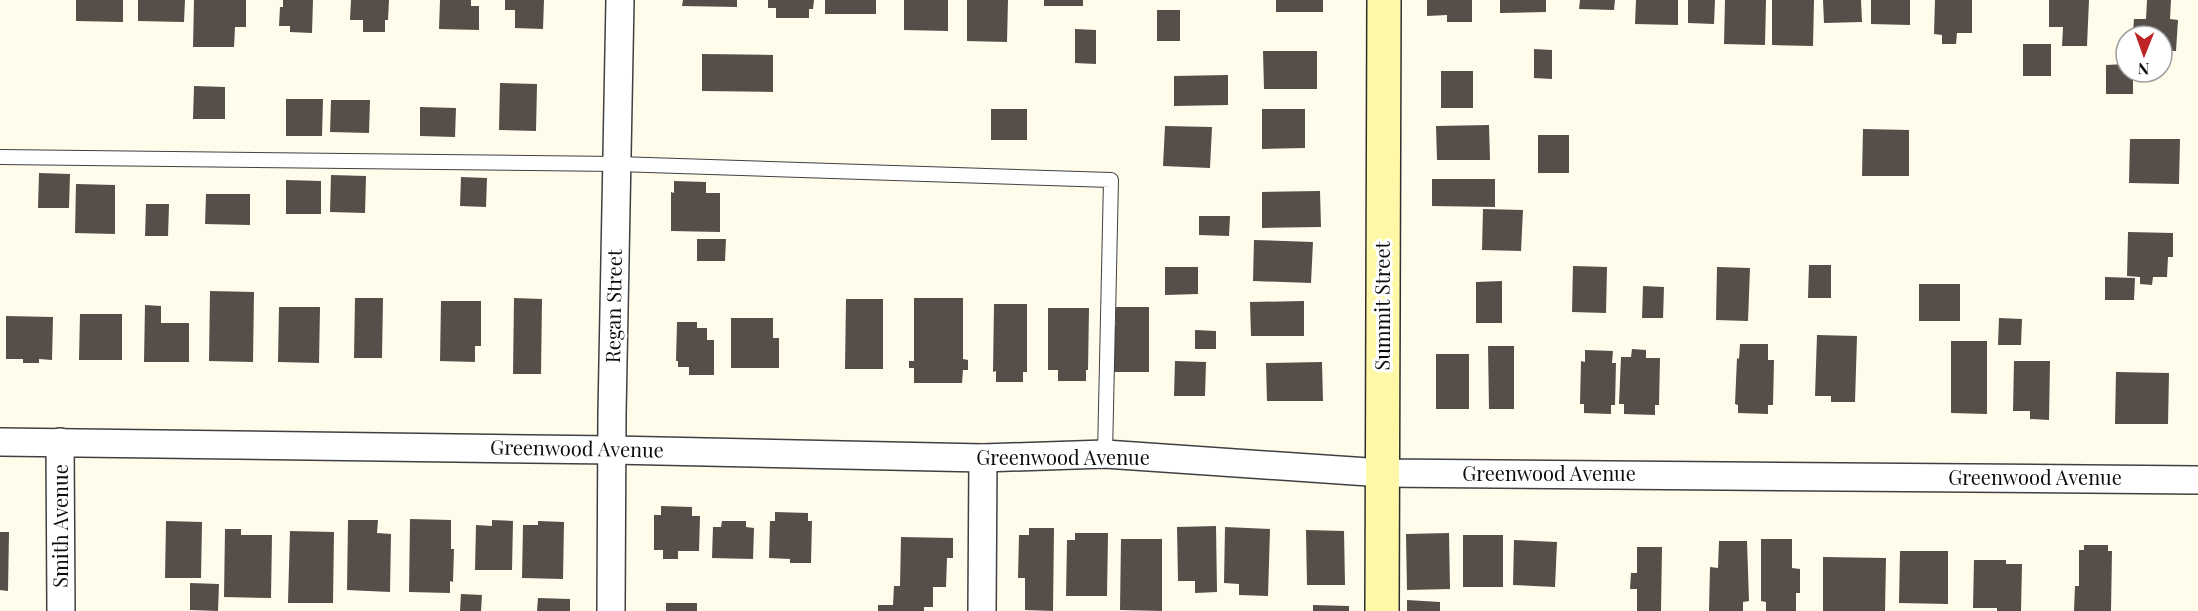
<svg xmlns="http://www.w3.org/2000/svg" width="2198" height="611" viewBox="0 0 2198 611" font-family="'Playfair Display',serif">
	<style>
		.building { fill: #554e49 }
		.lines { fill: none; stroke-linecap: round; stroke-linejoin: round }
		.lane-casing { stroke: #404040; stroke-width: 16 }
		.street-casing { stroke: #404040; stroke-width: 30 }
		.secondary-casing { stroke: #2f2f2f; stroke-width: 36 }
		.lane { stroke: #fff; stroke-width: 14 }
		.street { stroke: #fff; stroke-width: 27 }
		.secondary { stroke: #fff9a7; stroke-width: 33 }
		.labels { text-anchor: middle; stroke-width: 6; stroke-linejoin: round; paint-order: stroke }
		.street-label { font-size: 20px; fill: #0d0d0d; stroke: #fff }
	</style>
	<rect width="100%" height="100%" fill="#fffcec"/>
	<g class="building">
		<polygon points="76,0 123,0 123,22 76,21"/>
		<polygon points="138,0 185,0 184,22 138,21"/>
		<polygon points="194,0 246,0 246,27 235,27 234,47 193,47"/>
		<polygon points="283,0 313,0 312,33 290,32 290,26 279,26 280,7 283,7"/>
		<polygon points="351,0 389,0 388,20 385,20 385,32 363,32 363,20 350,20"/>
		<polygon points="440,0 471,0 471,6 479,6 479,30 439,29"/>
		<polygon points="505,0 544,0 543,29 515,28 515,10 505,10"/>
		<polygon points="683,0 737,0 737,7 682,6"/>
		<polygon points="768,0 814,0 813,9 809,9 809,18 776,18 776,8 768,8"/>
		<rect x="825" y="0" width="51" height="14"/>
		<polygon points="904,0 948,0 948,31 904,30"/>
		<polygon points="967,0 1008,0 1007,42 967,41"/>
		<rect x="1044" y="0" width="39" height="6"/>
		<rect x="1276" y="0" width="47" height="12"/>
		<polygon points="1427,0 1472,0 1472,22 1447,22 1447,15 1427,16"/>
		<polygon points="1500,0 1546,0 1546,12 1500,13"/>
		<polygon points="1580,0 1615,0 1614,10 1579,9"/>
		<polygon points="1636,0 1678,0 1678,25 1635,24"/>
		<polygon points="1688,0 1715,0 1714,24 1688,23"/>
		<polygon points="1725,0 1766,0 1765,45 1724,44"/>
		<polygon points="1772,0 1814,0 1813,46 1772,45"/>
		<polygon points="1823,0 1861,0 1862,22 1824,23"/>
		<polygon points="1871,0 1910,0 1910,25 1871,24"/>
		<polygon points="1935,0 1972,0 1972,33 1957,33 1956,44 1942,44 1942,35 1934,34"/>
		<polygon points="2049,0 2089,0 2087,46 2062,46 2063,27 2049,27"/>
		<polygon points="2147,0 2171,0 2170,19 2178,20 2176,51 2162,51 2162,36 2138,36 2138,32 2133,32 2134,19 2146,19"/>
		<rect x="1157" y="10" width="23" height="31"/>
		<polygon points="1075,29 1096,30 1096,64 1075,63"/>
		<rect x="2023" y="44" width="28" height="32"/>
		<polygon points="1534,49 1552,50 1552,79 1534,78"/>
		<polygon points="1263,51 1317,51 1317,89 1264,89"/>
		<polygon points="702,54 773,55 773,92 702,91"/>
		<polygon points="2126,64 2126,72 2133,72 2133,94 2106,94 2106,65"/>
		<rect x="1441" y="71" width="32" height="37"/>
		<polygon points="1228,75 1228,105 1174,106 1174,76"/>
		<polygon points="500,83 537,84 536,131 499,130"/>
		<polygon points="194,86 225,87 225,119 193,119"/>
		<polygon points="286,99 323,99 322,136 286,136"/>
		<polygon points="331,100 370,100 369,133 330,132"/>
		<polygon points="420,107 456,108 455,137 420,136"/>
		<rect x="991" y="109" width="36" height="31"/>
		<polygon points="1262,109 1305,109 1305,148 1262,149"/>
		<polygon points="1489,125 1490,160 1437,160 1436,126"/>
		<polygon points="1165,126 1212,127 1210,168 1163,166"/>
		<polygon points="1863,129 1909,130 1909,176 1862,176"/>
		<rect x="1538" y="135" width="31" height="38"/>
		<polygon points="2130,139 2180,139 2179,184 2129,183"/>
		<polygon points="39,173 70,174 69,208 38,208"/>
		<polygon points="331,175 366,176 365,213 330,212"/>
		<polygon points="461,177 487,178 486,207 460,206"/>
		<polygon points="1432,179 1495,179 1495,207 1432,206"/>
		<polygon points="286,180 321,181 321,214 286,214"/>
		<polygon points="674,181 706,182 706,193 720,193 720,232 671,231 671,192 674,193"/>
		<polygon points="76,184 115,185 115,234 75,233"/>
		<polygon points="1320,191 1321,227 1262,228 1262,192"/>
		<polygon points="206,194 250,194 250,225 205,224"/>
		<polygon points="146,204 169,204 168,236 145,236"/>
		<polygon points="1483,209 1523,210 1521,251 1482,250"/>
		<polygon points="1199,216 1230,216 1229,236 1199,235"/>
		<polygon points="2128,232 2173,233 2173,257 2168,257 2167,277 2153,277 2152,285 2140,284 2140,277 2127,276"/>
		<polygon points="697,239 726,239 725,261 697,261"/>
		<polygon points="1254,240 1313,242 1311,283 1253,281"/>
		<polygon points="1809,265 1831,265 1831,298 1808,298"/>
		<polygon points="1573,266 1607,267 1606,313 1572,312"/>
		<polygon points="1165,267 1198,267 1198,294 1165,295"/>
		<polygon points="1717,267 1750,268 1748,321 1716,320"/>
		<polygon points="2105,277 2135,278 2134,300 2105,300"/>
		<polygon points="1502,281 1502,323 1476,323 1476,282"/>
		<rect x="1919" y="284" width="41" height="37"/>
		<polygon points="1643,286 1664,287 1663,318 1642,318"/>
		<polygon points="210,291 254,292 253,362 209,361"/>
		<polygon points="355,298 383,298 382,358 354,358"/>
		<polygon points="514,298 542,299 541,374 513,374"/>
		<polygon points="914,298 963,298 963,359 968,360 968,370 963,370 962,383 914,383 914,368 909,368 909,361 914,361"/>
		<polygon points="846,299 883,299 883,369 845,369"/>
		<polygon points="441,301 481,301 481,346 475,346 475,362 440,361"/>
		<polygon points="1304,301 1304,336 1251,336 1250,302"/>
		<polygon points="994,304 1027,304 1027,372 1023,372 1023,382 996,382 996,371 993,372"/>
		<polygon points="145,305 161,306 161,323 189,323 189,362 144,362"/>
		<polygon points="279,307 320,307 319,363 278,362"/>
		<polygon points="1116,307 1149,307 1149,372 1112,372 1112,326 1116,326"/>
		<polygon points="1048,308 1089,308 1088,370 1086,370 1086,381 1058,381 1058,370 1048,370"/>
		<polygon points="80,314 122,314 122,360 79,360"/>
		<polygon points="6,316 53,317 52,360 39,359 39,363 23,363 23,359 6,359"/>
		<polygon points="731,318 773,318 773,338 779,338 779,368 731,368"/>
		<polygon points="1999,318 2022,319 2021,345 1998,345"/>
		<polygon points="677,322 697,322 697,328 707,328 707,340 714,340 714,375 689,375 689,367 678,367 678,361 676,361"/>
		<polygon points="1195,330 1216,331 1216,349 1195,349"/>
		<polygon points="1817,335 1857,336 1855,402 1831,402 1831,396 1815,396"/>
		<polygon points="1951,341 1987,341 1987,414 1951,413"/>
		<polygon points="1740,344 1768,344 1768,360 1774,360 1773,405 1768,405 1768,414 1738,413 1738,405 1735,404 1737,358 1739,359"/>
		<polygon points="1488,346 1514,346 1514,409 1489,409"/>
		<polygon points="1632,349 1646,350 1646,358 1660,358 1659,405 1655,405 1655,415 1624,414 1624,404 1619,404 1621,357 1631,357"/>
		<polygon points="1585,350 1613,351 1612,363 1616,363 1615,405 1611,405 1611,414 1584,413 1584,404 1580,404 1581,361 1585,362"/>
		<rect x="1436" y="354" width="33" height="55"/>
		<polygon points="1175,361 1206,362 1205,396 1174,396"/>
		<polygon points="2014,361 2050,361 2049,420 2030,419 2030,411 2013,411"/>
		<polygon points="1322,362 1323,401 1267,401 1266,363"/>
		<polygon points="2116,372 2169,373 2168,424 2115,424"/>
		<polygon points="661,506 692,507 692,516 700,516 699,551 678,551 678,559 663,559 663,550 654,550 654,515 661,515"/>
		<polygon points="775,512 808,513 808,521 812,521 811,563 790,563 790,559 769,558 770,521 775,521"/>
		<polygon points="410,519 451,520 451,549 454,549 453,582 450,581 450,593 409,592"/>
		<polygon points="348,520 378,520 377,533 391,534 390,592 347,590"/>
		<polygon points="492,520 513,521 512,570 475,570 476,525 492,526"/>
		<polygon points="166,521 202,522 201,578 165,578"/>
		<polygon points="538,521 564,522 563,579 522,578 523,525 538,525"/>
		<polygon points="722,521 746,521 746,527 754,528 753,559 712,558 713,527 721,527"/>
		<polygon points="1216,526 1217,592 1195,593 1195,581 1178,581 1177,527"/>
		<polygon points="1225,527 1270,529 1268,596 1239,595 1239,584 1224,583"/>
		<polygon points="1029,528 1054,528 1053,611 1025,610 1025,578 1018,578 1019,535 1029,535"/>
		<polygon points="225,529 241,529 241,535 272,535 271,598 224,597"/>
		<polygon points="1306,530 1344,531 1345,585 1307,585"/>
		<polygon points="290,531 334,532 333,603 288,603"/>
		<polygon points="0,532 9,532 8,591 0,590"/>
		<polygon points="1075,533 1108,533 1107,596 1066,596 1067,540 1075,540"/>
		<polygon points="1449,533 1450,589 1407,590 1406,534"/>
		<rect x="1463" y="535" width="40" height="52"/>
		<polygon points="901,537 953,538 953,558 947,558 946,587 933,587 933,607 924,607 924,611 878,611 878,605 893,605 894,586 900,586"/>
		<polygon points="1121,539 1162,539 1162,611 1120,610"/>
		<polygon points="1761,539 1792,539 1792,568 1800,569 1800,593 1796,593 1796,611 1766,611 1766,602 1761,601"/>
		<polygon points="1514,540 1557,542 1555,587 1513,585"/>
		<polygon points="1719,541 1747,541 1749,601 1743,602 1743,611 1709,611 1710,567 1718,568"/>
		<polygon points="2084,545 2108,545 2108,551 2112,551 2111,611 2074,611 2075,586 2079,586 2079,550 2084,550"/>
		<polygon points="1637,547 1662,547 1661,611 1637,611 1637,589 1630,589 1631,573 1637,573"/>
		<polygon points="1900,551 1948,551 1948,604 1899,603"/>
		<polygon points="1823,557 1886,558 1885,611 1823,611"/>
		<polygon points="1974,560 2006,560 2006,564 2022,564 2021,611 1997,611 1997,608 1973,608"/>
		<polygon points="190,583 219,584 218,611 190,610"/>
		<polygon points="461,594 482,595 481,611 460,611"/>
		<polygon points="538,598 570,599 570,611 537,611"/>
		<polygon points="1407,600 1440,602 1440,611 1407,611"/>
		<rect x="666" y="603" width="31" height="8"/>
		<polygon points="1313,605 1349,606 1349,611 1313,611"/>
	</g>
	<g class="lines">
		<g class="lane-casing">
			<polyline id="lane" points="0,157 617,164 1111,180 1105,454"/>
		</g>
		<g class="street-casing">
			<g id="street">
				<polyline points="0,442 613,450 983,458 1105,454 1383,473 2198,480"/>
				<polyline points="60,442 61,611"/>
				<polyline points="611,611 612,414 620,0"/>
				<polyline points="982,611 983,458"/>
			</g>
		</g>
		<g class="secondary-casing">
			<polyline id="secondary" points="1382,611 1384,0"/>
		</g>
		<use href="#lane" class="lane"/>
		<use href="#street" class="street"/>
		<use href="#secondary" class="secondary"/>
	</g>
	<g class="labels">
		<g class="street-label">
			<text transform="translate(614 306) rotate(-89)" y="7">Regan Street</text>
			<text transform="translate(1383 306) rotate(-90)" y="7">Summit Street</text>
			<text transform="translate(577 449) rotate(1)" y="7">Greenwood Avenue</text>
			<text x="1063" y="465">Greenwood Avenue</text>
			<text x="1549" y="481">Greenwood Avenue</text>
			<text x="2035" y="485">Greenwood Avenue</text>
			<text transform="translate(61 526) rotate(-90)" y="7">Smith Avenue</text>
		</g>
	</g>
	<g transform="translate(2144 54) rotate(181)"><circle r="28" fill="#ffffff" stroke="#9e9e9e" stroke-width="1.5"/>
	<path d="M0-4.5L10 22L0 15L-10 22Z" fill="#be2325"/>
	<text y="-9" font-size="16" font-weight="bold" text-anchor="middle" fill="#0d0d0d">N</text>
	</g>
</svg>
